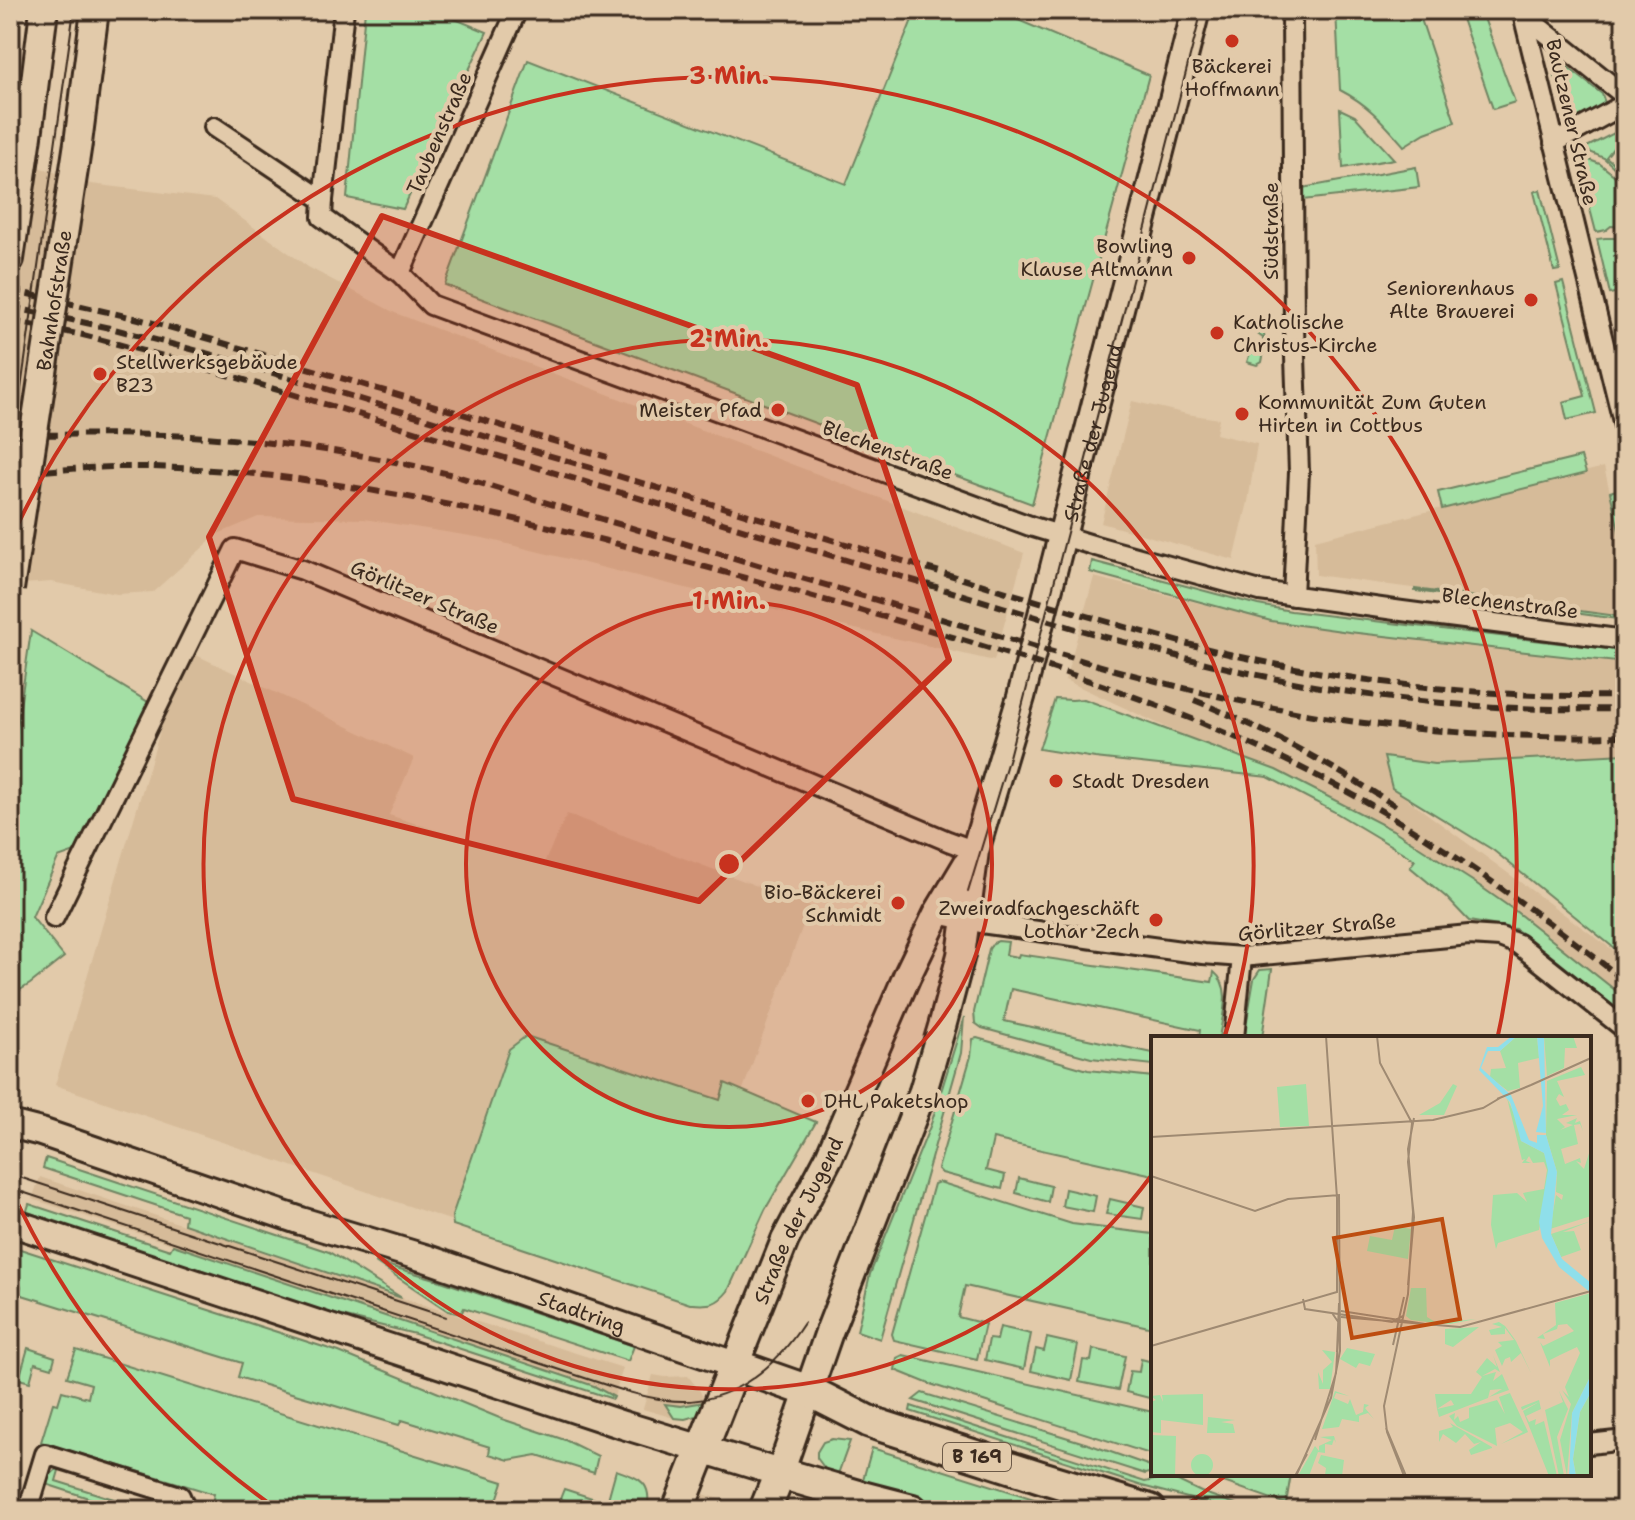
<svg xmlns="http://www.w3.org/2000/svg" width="1635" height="1520" viewBox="0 0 1635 1520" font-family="'Shantell Sans',sans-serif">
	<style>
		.built { fill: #d6bb99 }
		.green { fill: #a4dfa5; stroke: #708462; stroke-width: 2 }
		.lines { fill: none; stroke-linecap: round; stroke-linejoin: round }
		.minor-casing { stroke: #3b2a1e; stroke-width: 24 }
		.secondary-casing { stroke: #3b2a1e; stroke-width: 32 }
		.primary-casing { stroke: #3b2a1e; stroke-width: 36 }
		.minor { stroke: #e2caaa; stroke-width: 18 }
		.secondary { stroke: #e2caaa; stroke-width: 26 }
		.primary { stroke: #e2caaa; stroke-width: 30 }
		.tram { stroke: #3b2a1e; stroke-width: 2 }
		.rail { stroke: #3b2a1e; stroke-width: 6; stroke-dasharray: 12 6; stroke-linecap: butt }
		.secondary-bridge-casing { stroke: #3b2a1e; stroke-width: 32; stroke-linecap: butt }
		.secondary-bridge { stroke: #e2caaa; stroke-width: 26 }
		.marked { fill: #c8321e; fill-opacity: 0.2; stroke: #c8321e; stroke-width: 6; stroke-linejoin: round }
		.ring { fill: none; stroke: #c8321e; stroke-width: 4 }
		.poi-dot { fill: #c8321e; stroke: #e2caaa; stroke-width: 3 }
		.labels { text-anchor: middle; stroke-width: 8; stroke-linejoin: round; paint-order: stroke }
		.shield { fill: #e2caaa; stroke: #6d5a48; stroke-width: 2 }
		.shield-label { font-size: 18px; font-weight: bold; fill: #3b2a1e }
		.poi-label { font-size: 20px; fill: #3b2a1e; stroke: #e2caaa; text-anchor: end }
		.street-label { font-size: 20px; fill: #3b2a1e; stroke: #e2caaa }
		.inset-road { fill: none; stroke: #9f8a72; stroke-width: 2 }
		.view { fill: #bd4d10; fill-opacity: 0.15; stroke: #bd4d10; stroke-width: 4 }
		.inset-edge { fill: none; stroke: #3b2a1e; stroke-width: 4 }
		.centre { fill: #c8321e; stroke: #e2caaa; stroke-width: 4 }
		.ring-label { font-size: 24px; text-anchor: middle; font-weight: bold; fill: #c8321e; stroke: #e2caaa; stroke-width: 8; stroke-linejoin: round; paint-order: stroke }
	</style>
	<rect width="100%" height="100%" fill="#e2caaa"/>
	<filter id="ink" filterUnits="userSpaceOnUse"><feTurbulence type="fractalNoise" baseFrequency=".0125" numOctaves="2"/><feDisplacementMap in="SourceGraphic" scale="16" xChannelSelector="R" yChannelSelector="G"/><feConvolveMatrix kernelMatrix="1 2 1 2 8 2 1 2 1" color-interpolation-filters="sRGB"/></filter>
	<g filter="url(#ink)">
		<g class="built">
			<polygon points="10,158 91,184 215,199 308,267 395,313 1024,553 994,661 812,619 483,538 364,519 258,517 218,534 153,592 117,594 51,582 10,585"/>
			<polygon points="1132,401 1187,414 1219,419 1216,434 1257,444 1248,502 1234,560 1101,523"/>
			<polygon points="1604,467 1625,556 1625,607 1617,616 1316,575 1315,540"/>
			<polygon points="1094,577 1271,621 1349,632 1625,663 1625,754 1434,764 1384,758 1392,788 1625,959 1625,1007 1474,892 1310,799 1234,759 1065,680"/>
			<polygon points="196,655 414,758 389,815 543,865 567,814 810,906 742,1092 675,1297 55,1085 165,714"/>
			<polygon points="40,1177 402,1298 623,1368 614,1397 594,1386 289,1282 32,1199"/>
			<polygon points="653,1375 665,1377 688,1376 700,1391 705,1402 681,1406 665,1405 674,1418 643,1409"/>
			<polygon points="700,1493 733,1503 730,1510 693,1510"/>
		</g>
		<g class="green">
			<polygon points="365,10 433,10 487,32 403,209 347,198"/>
			<polygon points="916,10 994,10 1149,75 1032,504 445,285 528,60 846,184"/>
			<path d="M1336 10H1418L1455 122 1425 133 1404 146C1383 122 1369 105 1340 90Z"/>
			<polygon points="1459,10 1481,10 1515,102 1493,109"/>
			<polygon points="1553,58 1556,58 1602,94 1606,106 1568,125 1551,61"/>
			<polygon points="1340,109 1355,116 1394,159 1343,168"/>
			<polygon points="1622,129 1625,130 1625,133 1606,157 1621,169 1619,172 1604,158 1583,149"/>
			<polygon points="1576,155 1600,164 1625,184 1625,227 1611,226 1606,230 1596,232"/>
			<polygon points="1416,167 1419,187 1303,200 1302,188"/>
			<polygon points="1540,190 1560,270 1554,271 1534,192"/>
			<polygon points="1605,238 1625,238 1625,296 1623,291 1610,294 1597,239"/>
			<polygon points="1563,282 1596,413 1567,420 1563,402 1585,396 1556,284"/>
			<path d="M1258 321C1268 335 1265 347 1262 362L1257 365 1247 362 1250 353 1259 351 1263 344V338L1255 332Z"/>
			<polygon points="1581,457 1586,473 1442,509 1438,492"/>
			<polygon points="1616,490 1625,529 1625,556 1610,492"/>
			<polygon points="1092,561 1258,605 1291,611 1625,651 1625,663 1349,632 1271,621 1090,572"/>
			<polygon points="1415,589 1617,616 1625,607 1625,620 1415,591"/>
			<polygon points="31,631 148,702 78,851 58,858 32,917 64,957 30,984 10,996 10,776"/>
			<polygon points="1055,699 1072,700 1084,699 1276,770 1393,830 1474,882 1514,910 1625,998 1625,1015 1530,939 1515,929 1469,921 1446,897 1410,867 1415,860 1333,811 1268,777 1095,758 1039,749"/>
			<polygon points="1625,754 1625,957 1493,850 1392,788 1384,757 1434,764"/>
			<path d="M998 941 1008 942 1006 955 1018 957 1019 954 1212 982 1214 972C1233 987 1222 1017 1219 1038H1199L1200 1030 1011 989 1004 1021 1153 1053V1065L1091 1058 982 1028 975 1023 974 1012 989 949 993 943Z"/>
			<polygon points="1272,969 1262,1038 1244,1038 1254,979 1260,970"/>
			<polygon points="964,1017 961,1053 880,1339 857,1331 870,1274 931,1124"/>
			<path d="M526 1036 720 1100 725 1083 816 1122 765 1210 728 1291C716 1306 709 1305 690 1304L453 1225 452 1216 509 1049Z"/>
			<polygon points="977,1038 1088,1070 1153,1077 1153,1175 993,1139 986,1170 1005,1175 1002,1189 942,1173 938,1169 971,1056 973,1039"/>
			<polygon points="46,1158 329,1252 402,1298 184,1224 185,1215 43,1168"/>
			<polygon points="1019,1178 1051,1186 1048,1202 1016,1193"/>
			<polygon points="939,1182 1072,1224 1153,1234 1153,1328 965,1286 958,1317 985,1324 977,1359 894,1340 892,1334 934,1184"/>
			<polygon points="1065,1189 1096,1196 1093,1212 1062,1206"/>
			<polygon points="1110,1199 1144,1207 1142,1219 1106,1214"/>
			<polygon points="29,1204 170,1250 173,1245 594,1386 614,1397 613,1399 415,1334 334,1314 290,1301 26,1214"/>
			<polygon points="14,1247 339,1352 502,1419 565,1440 598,1456 594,1473 537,1455 509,1460 489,1454 490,1447 402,1420 399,1425 238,1377 242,1363 19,1294 21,1287 14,1275 10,1273 10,1259"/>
			<polygon points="375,1262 432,1278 634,1346 628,1361 464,1308 461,1314 448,1311"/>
			<polygon points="1000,1327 1031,1334 1024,1369 985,1360 989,1339 997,1340"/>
			<polygon points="1047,1338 1078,1345 1071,1380 1031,1371 1036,1349 1044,1351"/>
			<polygon points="28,1348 55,1357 52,1368 35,1363 30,1382 19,1379"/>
			<polygon points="1093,1349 1125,1356 1118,1390 1079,1382 1083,1360 1091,1361"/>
			<polygon points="76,1350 503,1482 494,1509 461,1499 457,1510 278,1510 247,1501 244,1510 219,1510 212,1503 214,1494 41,1442 53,1403 58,1404 62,1391 88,1398 91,1384 67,1377"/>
			<polygon points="903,1355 1153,1412 1153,1455 927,1383 895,1370 897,1358"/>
			<polygon points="1141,1359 1153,1362 1153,1399 1126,1392 1130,1371 1139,1372"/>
			<polygon points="922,1393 1088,1444 1153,1467 1153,1472 1145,1474 913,1400"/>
			<polygon points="705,1402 703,1414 685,1419 674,1418 665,1404 681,1406"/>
			<polygon points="911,1406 1145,1482 1163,1478 1172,1478 1201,1492 1253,1510 1233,1510 1142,1486 910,1411"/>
			<polygon points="832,1439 850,1441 838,1474 826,1470 817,1458 817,1452 823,1442"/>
			<polygon points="872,1448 1069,1510 964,1510 862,1483"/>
			<polygon points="59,1467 60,1467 56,1481 149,1510 125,1510 46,1484 48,1477"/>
			<path d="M616 1470C639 1478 653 1482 647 1510H605Z"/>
			<polygon points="1201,1474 1291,1474 1286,1504"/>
			<polygon points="564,1489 595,1499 592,1510 583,1510 584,1506 560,1499"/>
		</g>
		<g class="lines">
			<g class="minor-casing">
				<g id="minor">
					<polyline points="1292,10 1294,328 1299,472 1293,596"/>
					<polyline points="1522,10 1625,430"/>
					<polyline points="1525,16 1625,96"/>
					<polyline points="214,127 323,200 322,217 400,273 431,305 1030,526 1096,546 1260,591 1402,611 1625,640"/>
					<polyline points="1554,143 1625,104"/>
					<polyline points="323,200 344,10"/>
					<polyline points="400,273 517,10"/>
					<polyline points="937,914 981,923 1115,942 1203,954 1242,957 1469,935 1500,937 1518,944 1625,1029"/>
					<polyline points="54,918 235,549 303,570 948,841 975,851"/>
					<polyline points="1234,1038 1242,957"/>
					<polyline points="1589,1444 1625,1440"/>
					<polyline points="28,1510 45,1454 180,1496 186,1510"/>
				</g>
			</g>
			<g class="secondary-casing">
				<g id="secondary">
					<polyline points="78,143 95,10"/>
					<polyline points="10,259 28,136 44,10"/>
					<path id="s1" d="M10 1124 41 1132 301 1221 428 1259 735 1365 785 1240 829 1157 907 976 937 914 967 864"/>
					<polyline points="10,1222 623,1425 780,1473 829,1332 923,1091 943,1023 961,955 975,851 1021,697 1196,10"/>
				</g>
			</g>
			<g class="primary-casing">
				<g id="primary">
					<polyline points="678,1510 735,1365 809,1391 868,1421 882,1426 1041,1477 1150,1510"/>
					<polyline points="765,1510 780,1473 858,1496 912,1510"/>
				</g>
			</g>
			<use href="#minor" class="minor"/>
			<use href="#secondary" class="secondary"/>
			<use href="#primary" class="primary"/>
			<g class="tram">
				<polyline points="10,467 74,10"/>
				<path id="s2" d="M968 892 1009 757 1202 10"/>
				<polyline points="10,1174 446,1317"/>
				<path d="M10 1188 594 1381C618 1389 642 1397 666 1400 727 1408 773 1371 804 1323"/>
			</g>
			<g class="rail">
				<polyline points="10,290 139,319 193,334 607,457"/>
				<path d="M10 307 110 328 206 353 1077 613C1122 626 1167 639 1212 650 1347 683 1486 698 1625 696"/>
				<path d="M10 321 83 335 171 358 1073 628C1194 662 1317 693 1442 703 1503 709 1564 710 1625 709"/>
				<path d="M10 435C69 435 129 433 188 436 275 441 364 453 449 474L1080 660C1173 687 1268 710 1364 723 1451 734 1538 738 1625 736"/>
				<path d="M10 473C47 471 85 467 122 467 194 466 267 474 338 485 507 511 671 557 835 603 1004 651 1175 701 1331 783 1436 838 1532 908 1625 981"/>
				<path d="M1194 700C1266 729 1333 766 1399 808"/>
			</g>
			<g class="secondary-bridge-casing">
				<g id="secondary-bridge">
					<path id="s3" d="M10 589 78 143"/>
				</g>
			</g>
			<use href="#secondary-bridge" class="secondary-bridge"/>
		</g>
	</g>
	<path class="marked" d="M382 216 857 385 949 660 699 901 293 799 209 537Z"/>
	<circle cx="729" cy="864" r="263" fill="#c8321e" fill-opacity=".12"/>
	<g class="ring">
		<circle cx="729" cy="864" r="263"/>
		<path d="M1151 1176A525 525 0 1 1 1225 1035"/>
		<path d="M1225 1476A788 788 0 0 1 1181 1509M277 1509A788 788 0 0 1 12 1191M12 537A788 788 0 0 1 1498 1035"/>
	</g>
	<g class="poi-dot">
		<circle cx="1232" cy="41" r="8"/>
		<circle cx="1189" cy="258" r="8"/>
		<circle cx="1531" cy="300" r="8"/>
		<circle cx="1217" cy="333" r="8"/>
		<circle cx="100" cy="374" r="8"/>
		<circle cx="778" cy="410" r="8"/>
		<circle cx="1242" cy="414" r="8"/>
		<circle cx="1056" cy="781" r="8"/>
		<circle cx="898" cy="903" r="8"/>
		<circle cx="1156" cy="920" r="8"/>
		<circle cx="808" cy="1101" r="8"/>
	</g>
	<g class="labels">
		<rect class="shield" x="943" y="1443" width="68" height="28" rx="6"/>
		<g class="shield-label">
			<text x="977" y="1463">B 169</text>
		</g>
		<g class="poi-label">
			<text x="1232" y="73" text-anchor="middle">Bäckerei<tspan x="1232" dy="23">Hoffmann</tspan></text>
			<text x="1173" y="253">Bowling<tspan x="1173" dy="23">Klause Altmann</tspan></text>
			<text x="1515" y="295">Seniorenhaus<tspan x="1515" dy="23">Alte Brauerei</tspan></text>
			<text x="1233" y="329" text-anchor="start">Katholische<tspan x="1233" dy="23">Christus-Kirche</tspan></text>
			<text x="116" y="369" text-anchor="start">Stellwerksgebäude<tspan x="116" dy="23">B23</tspan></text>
			<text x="1258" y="409" text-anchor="start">Kommunität Zum Guten<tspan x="1258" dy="23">Hirten in Cottbus</tspan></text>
			<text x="762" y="417">Meister Pfad</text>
			<text x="1072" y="788" text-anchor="start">Stadt Dresden</text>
			<text x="882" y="899">Bio-Bäckerei<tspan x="882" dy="23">Schmidt</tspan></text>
			<text x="1140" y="915">Zweiradfachgeschäft<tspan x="1140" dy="23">Lothar Zech</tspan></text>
			<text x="824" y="1108" text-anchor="start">DHL Paketshop</text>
		</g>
		<g class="street-label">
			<text transform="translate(1572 122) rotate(77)" y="7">Bautzener Straße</text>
			<text transform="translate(439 133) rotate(-66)" y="7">Taubenstraße</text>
			<text transform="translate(1271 231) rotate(-90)" y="7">Südstraße</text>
			<text dy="7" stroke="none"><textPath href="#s3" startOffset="292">Bahnhofstraße</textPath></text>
			<text dy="7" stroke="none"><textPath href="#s2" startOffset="476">Straße der Jugend</textPath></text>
			<text transform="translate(888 450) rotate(20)" y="7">Blechenstraße</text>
			<text transform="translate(425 597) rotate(23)" y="7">Görlitzer Straße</text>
			<text transform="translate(1510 603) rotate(7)" y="7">Blechenstraße</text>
			<text transform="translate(1317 927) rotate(-5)" y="7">Görlitzer Straße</text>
			<text dy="7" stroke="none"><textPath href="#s1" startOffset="922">Straße der Jugend</textPath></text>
			<text dy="7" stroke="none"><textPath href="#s1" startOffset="602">Stadtring</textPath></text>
		</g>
	</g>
	<g transform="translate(1151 1036)">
		<rect width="440" height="440" fill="#e2caaa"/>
		<path d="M366 0H386L388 22 367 27 369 52 357 55 339 41 340 33 355 32 349 15ZM393 0H422L426 12H414L413 32 396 40ZM430 31 434 39 406 45 413 61 408 58 405 63 409 70 415 68 418 74 411 79H426L406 83 414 91 409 94 422 89 415 87 426 82 424 87 429 85 432 95 429 88 423 89 427 108 410 113 414 128 429 122 430 127 425 125 433 133 440 111V180L399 193 405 159 411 164 412 159 405 156 406 136 395 99 396 45ZM155 48 158 90 129 91 126 51ZM302 48 306 50 293 79H268L289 67ZM356 62 366 84 370 105 393 117 397 128V145L388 194 347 207 345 213 340 189 342 159 366 157 376 166 372 157 393 153 396 134 393 126 382 127 378 120 375 125 380 127H371L374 123 371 124ZM440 185 412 196 423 195 430 214 410 221 400 198ZM244 190 260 193 257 223 216 215 219 200 241 204ZM260 252H275L276 281 286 287 325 283 299 288 285 287 260 284 255 280ZM440 257V339L421 377 416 440 409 404 420 368 411 354 418 361 414 351 429 317 426 311 409 319 399 324V331L389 306 392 310 423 295 416 288 407 289 406 293 392 298 394 303 386 302 405 289 404 267ZM348 286 354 290 365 305 380 337 370 317 360 326 359 321 354 323 351 330 344 314 351 310 347 306 363 304 354 292V298L340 299 338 294 351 291 341 288ZM328 291 302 311 294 308V293ZM196 312 224 318 219 330 208 327 205 332 189 323ZM171 314 184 316 179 353H168L167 336 172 348V334L181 326ZM342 319 349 336 344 333 331 340 345 336 342 345 351 338 358 354 338 361 351 353 339 354 337 362 288 381 286 373 303 369 300 364 286 373 284 358H320L331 341 325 336 336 322 346 331ZM184 355 198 360 185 357 183 362 197 368 199 363 205 379 212 376 213 368 218 369 214 372 223 383 217 377 208 380V386L191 383 188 391 171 393 177 376 181 379 177 376ZM408 355 417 373 406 401 413 440H408L394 374 412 366ZM440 356V440H425L422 423 429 376ZM359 357 377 396 350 408 372 396 359 387 344 392 346 410 306 390 298 380 304 377 303 384 307 380 309 386 318 382V372L346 364 354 378 348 361ZM52 358V389L10 384V397L0 396V366L5 364 0 360 9 359 12 366 11 359ZM388 364 390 373 375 380 378 386 385 383 384 389 393 385 406 440H398L372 375 388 366 371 374 370 371ZM57 381 84 384 70 386 82 388 84 397H56ZM299 387 341 411V412L320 419 318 414 330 406 323 408 314 398 305 407 292 398 288 406V395L302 391ZM0 399 25 400 24 440H0ZM169 401 183 400 185 407 183 403 181 409 174 408V417L167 416 158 440 148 438 164 410 168 415V410L181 404ZM40 429a11 11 0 1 1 22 0a11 11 0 1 1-22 0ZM170 419 193 424 191 440 174 439 175 432 167 427Z" fill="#a4dfa5"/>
		<path d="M361 0H366L349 15H337L330 32 360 59 378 104 386 107V99H395L406 136 400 198 411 223 440 247V257L408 231 391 202 388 186 397 134 393 117 370 105 359 66 328 34 336 11H347ZM386 0H393L395 97 385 96 392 70ZM440 339V356L429 376 422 423 425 440H418L421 377Z" fill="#8fdfea"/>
		<path class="inset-road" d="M226 0 229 27 261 87 257 126 263 181 257 249M380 49 440 22M346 63 380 49M0 101 282 84 332 72 349 62M0 140 104 175 137 163 188 159 189 315 180 362 145 440M152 263 154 273 241 286 252 280M190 275 274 288M190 281 309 291 440 255M242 309 253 261M0 310 186 256V162L175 0M186 316 188 267M235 392 255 440M164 404 185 337 188 287 181 277M144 440 156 418M253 440 236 396 233 370 257 258 262 176 257 113 263 82"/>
		<path class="view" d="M291 183 309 283 201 302 183 202Z"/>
		<rect width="440" height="440" class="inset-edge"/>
	</g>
	<circle cx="729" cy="864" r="12" class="centre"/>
	<g class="ring-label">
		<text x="729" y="84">3 Min.</text>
		<text x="729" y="347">2 Min.</text>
		<text x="729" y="609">1 Min.</text>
	</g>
	<rect width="1635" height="1520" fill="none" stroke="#e2caaa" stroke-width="40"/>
	<rect x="20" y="20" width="1595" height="1480" fill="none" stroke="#3b2a1e" stroke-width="3" filter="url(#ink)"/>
</svg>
